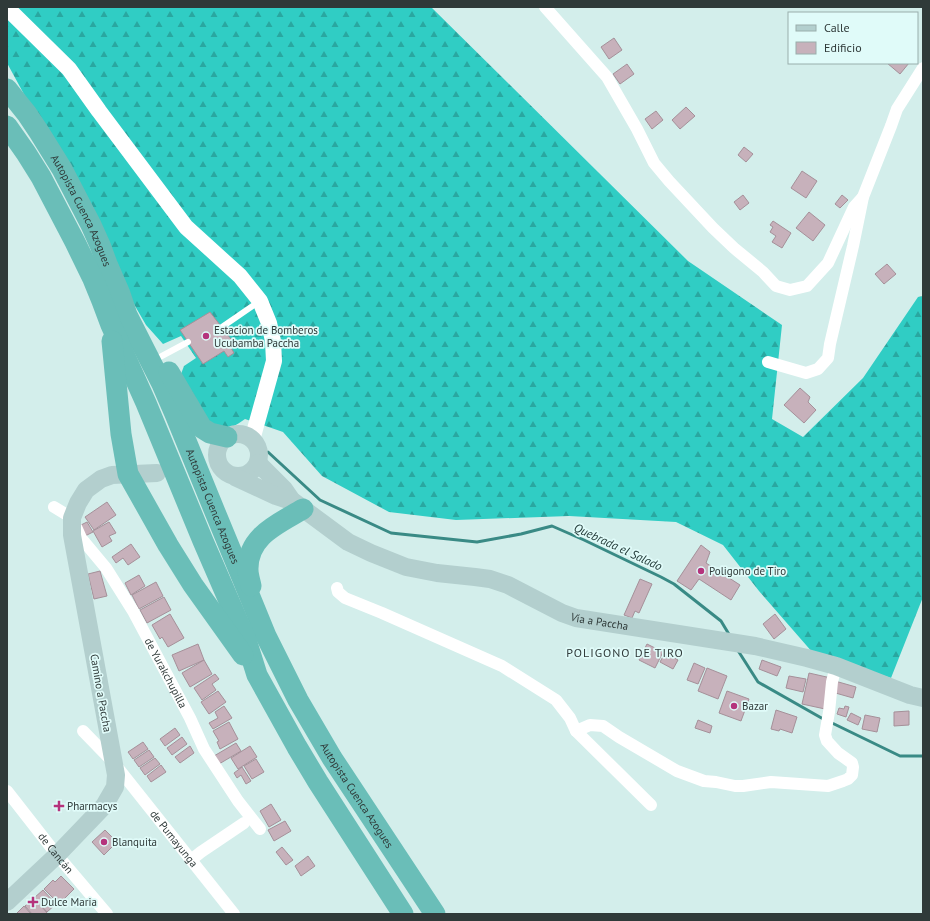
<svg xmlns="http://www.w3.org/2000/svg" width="930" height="921" viewBox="0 0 930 921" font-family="'PT Sans',sans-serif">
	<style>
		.forest { fill: url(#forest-firs) }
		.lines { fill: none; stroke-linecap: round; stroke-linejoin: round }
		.stream { stroke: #398a85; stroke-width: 3 }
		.building { fill: #c7b1bb; stroke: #a59099 }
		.service { stroke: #fff; stroke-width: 6 }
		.minor { stroke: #fff; stroke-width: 12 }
		.tertiary { stroke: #fff; stroke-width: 16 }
		.secondary { stroke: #b3cfce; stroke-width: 18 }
		.trunk { stroke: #6abeb8; stroke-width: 21 }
		.poi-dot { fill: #b5337c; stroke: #e0fbf9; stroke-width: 1.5 }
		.labels { text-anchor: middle; stroke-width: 3.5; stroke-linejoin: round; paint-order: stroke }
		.street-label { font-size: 11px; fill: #2f3a39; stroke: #e0fbf9 }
		.poi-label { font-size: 11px; fill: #2f3a39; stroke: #e0fbf9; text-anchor: start }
		.water-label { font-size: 12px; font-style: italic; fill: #1e3634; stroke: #e0fbf9 }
		.neighbourhood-label { font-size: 12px; letter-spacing: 1px; fill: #2f3a39; stroke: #e0fbf9 }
	</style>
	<defs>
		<pattern id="forest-firs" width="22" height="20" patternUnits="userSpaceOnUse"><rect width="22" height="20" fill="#30cdc4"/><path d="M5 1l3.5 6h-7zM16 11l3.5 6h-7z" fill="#29a7a0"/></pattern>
	</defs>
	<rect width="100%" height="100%" fill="#d3eeeb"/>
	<path class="forest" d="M7 7H431L688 261 782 325 772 419 803 437 863 378 918 297 923 296V597L891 678 813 653 759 591 723 545 676 522 569 516 456 520 389 512 322 476 283 432 245 419C230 430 227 429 210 426L181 374 184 366 196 358 181 336 163 344 146 325 127 292 86 208 7 63Z"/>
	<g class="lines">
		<g class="stream">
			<polyline points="268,452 320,500 391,533 477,542 521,534 552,526 584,540 661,577 674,584 721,621 730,636"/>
			<polyline points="737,649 758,682 825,720"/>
			<polyline points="830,722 900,756 923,756"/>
		</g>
	</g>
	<g class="building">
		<polygon points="614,38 622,50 609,59 601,47"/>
		<polygon points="887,63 909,63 900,74"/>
		<polygon points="627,64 634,74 620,84 613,74"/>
		<polygon points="686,107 695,116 680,129 672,120"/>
		<polygon points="656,111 663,120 652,129 645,119"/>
		<polygon points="744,147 753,154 746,162 738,155"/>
		<polygon points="802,171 817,181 806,198 791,188"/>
		<polygon points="743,195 749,203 740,210 734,202"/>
		<polygon points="842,195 848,200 840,208 835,204"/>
		<polygon points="809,212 825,225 813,241 796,228"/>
		<polygon points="773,221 791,233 782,248 772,242 776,236 770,232 773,227 770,225"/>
		<polygon points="887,264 896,274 884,284 875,274"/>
		<polygon points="210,312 234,343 230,346 234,353 228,357 224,351 203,364 180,330"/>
		<polygon points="800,388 810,397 808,402 816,410 804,423 784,405"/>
		<polygon points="107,502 116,515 94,530 85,517"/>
		<polygon points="87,522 93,532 85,536 79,526"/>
		<polygon points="109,522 116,533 109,536 112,541 102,547 93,531"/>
		<polygon points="131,544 140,557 128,565 123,558 116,563 112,557"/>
		<polygon points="701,545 710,552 706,563 740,585 731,600 699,579 691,590 677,581"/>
		<polygon points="100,571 107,596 94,599 88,574"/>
		<polygon points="139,575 145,586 131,595 125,583"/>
		<polygon points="640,579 652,584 639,613 635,611 632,618 624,615"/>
		<polygon points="156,582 163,596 139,609 132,595"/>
		<polygon points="164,597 171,610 147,623 140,610"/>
		<polygon points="170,614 184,638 168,647 162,637 160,639 152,625"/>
		<polygon points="775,614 786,629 774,639 763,624"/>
		<polygon points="198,644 204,660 179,671 172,655"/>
		<polygon points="647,644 663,652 655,668 639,660"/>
		<polygon points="665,653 678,660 673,669 660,662"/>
		<polygon points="204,660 212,674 190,687 182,673"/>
		<polygon points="762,660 781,667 777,676 759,669"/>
		<polygon points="694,663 705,668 698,684 687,680"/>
		<polygon points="707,668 727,676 718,699 698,691"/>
		<polygon points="809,673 831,678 825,709 802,704"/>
		<polygon points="215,674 219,679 212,684 216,690 202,700 194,688"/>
		<polygon points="789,676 806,679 803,692 786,688"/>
		<polygon points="835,681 856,687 853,698 832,692"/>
		<polygon points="218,691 226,702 209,714 201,702"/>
		<polygon points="727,691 749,699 741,721 719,713"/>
		<polygon points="224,706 232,718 213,729 209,723 218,718 215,712"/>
		<polygon points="845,706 849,707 846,717 837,714 839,708 844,709"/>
		<polygon points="776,710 797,717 792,733 780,729 779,731 771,729"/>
		<polygon points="909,711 909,725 894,726 894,712"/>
		<polygon points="851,713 861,718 858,725 847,720"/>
		<polygon points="865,715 880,718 877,732 862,729"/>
		<polygon points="698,720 712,726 710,733 695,728"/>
		<polygon points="229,722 238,739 220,749 217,742 219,741 213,731"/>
		<polygon points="175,728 180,735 165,746 160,739"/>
		<polygon points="182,737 187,744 172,755 167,748"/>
		<polygon points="143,742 148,749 133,759 128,752"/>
		<polygon points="236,743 241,751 219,764 214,756"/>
		<polygon points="190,746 194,753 180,763 175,757"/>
		<polygon points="250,746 257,757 238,769 231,758"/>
		<polygon points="149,750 154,757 139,767 134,760"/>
		<polygon points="155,758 160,764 145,775 140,768"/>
		<polygon points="256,759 264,772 252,779 244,766"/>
		<polygon points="161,765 166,772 151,782 147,776"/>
		<polygon points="242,767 251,781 246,784 241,775 237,778 234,773"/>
		<polygon points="271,804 281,820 269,827 260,811"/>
		<polygon points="285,821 291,831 274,841 268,830"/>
		<polygon points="105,830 117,842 104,855 92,842"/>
		<polygon points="282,847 293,860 286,865 276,852"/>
		<polygon points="308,856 315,866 301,876 295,866"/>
		<polygon points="61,876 74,889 59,904 44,889 53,880 55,882"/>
		<polygon points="43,890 56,904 47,912 34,898"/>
		<polygon points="34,898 47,913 45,914 32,914 25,906"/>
		<polygon points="24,906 31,914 16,914"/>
	</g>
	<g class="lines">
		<g class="service">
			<polyline points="222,327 260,301"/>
			<polyline points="160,357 188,342"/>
		</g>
		<g class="minor">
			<polyline points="545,7 607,77 637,129 654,163 669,181 713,228 734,248 763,272 776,286 790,290 807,286 828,263 854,207 863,197"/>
			<polyline points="768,362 806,373 818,369 828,358 830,344 853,246 863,197 891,126 897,109 923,68"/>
			<path id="s1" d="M54 507 72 518 81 538 106 568 133 611 190 718 204 749 238 801 260 829"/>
			<polyline points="337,588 338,592 345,598 382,613 502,666 556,700 570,718 576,731 590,725 603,726 619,737 677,771 704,781 716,782 735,786 743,786 771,782 828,786 843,781 848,779 852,775 853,767 852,763 838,753 827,741 825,735 829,712 832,682 836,666"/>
			<path id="s2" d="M83 731 114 763 234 914"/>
			<polyline points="576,731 651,805"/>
			<path id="s3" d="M7 791 57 855 107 914"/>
			<polyline points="191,860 201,852 244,823"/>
		</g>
		<polyline class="tertiary" points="7,8 69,69 99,111 186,227 240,276 260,301 269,323 273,341 274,361 252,440"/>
		<g class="secondary">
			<circle cx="238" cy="455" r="21"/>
			<polyline points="258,463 284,489 293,502"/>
			<path id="s4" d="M235 477 276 496 294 502 348 542 371 553 406 567 437 573 475 577 490 579 508 585 562 613 576 618 755 646 807 658 836 666 910 695 923 698"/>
			<polyline points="7,902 57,855 104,806 115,787 116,775 72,535 72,518 78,503 86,490 101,479 112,475 157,473"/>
		</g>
		<g class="trunk">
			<path id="s5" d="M7 89 27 114 39 132 62 169 91 225 100 245 107 264 120 294 127 315 162 384 175 414 215 512 248 592 266 636 298 700 332 758 435 914"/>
			<polyline points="7,126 26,153 41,177 75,242 93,279 102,301 111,325 146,403 203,541 246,640 257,675 297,747 318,782 403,914"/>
			<polyline points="112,341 121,434 128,474 168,545 193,585 243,655"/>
			<polyline points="169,372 202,428 210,433 227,437"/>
			<path d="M251 586C250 581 248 575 248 570 247 536 278 524 303 509"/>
		</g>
	</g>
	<g class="poi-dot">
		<circle cx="206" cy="336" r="4"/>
		<circle cx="701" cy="571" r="4"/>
		<circle cx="734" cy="706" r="4"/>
		<path d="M57 800h4v4h4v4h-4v4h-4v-4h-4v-4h4z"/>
		<circle cx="104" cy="842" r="4"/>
		<path d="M31 896h4v4h4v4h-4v4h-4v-4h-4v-4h4z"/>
	</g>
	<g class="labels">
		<g class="street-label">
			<text dy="4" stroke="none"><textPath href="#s5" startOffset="143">Autopista Cuenca Azogues</textPath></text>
			<text dy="4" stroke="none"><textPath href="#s5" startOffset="467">Autopista Cuenca Azogues</textPath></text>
			<text dy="4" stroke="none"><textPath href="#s4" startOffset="398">Vía a Paccha</textPath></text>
			<text dy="4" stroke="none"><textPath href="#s1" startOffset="203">de Yurakchupilla</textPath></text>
			<text transform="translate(101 693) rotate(80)" y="4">Camino a Paccha</text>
			<text dy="4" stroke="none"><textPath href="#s5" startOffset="791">Autopista Cuenca Azogues</textPath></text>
			<text dy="4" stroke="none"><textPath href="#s2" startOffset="141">de Pumayunga</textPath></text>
			<text dy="4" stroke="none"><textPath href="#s3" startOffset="79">de Cancán</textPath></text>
		</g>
		<g class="poi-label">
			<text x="214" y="334">Estacion de Bomberos<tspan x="214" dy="13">Ucubamba Paccha</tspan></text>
			<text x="709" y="575">Poligono de Tiro</text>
			<text x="742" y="710">Bazar</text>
			<text x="67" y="810">Pharmacys</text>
			<text x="112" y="846">Blanquita</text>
			<text x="41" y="906">Dulce Maria</text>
		</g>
		<g class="water-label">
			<text transform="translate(618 547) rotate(25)" y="4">Quebrada el Salado</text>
		</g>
		<g class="neighbourhood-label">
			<text x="625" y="657">POLIGONO DE TIRO</text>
		</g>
	</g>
	<rect width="930" height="921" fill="none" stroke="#2f3a39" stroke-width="16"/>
	<rect x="788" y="12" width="130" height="52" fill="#e0fbf9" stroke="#99aeac"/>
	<rect x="796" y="25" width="20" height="6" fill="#b3cfce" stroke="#99aeac"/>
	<text x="824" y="32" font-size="12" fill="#2f3a39">Calle</text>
	<rect x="796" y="42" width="20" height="12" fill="#c7b1bb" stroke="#99aeac"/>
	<text x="824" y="52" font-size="12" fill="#2f3a39">Edificio</text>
</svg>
